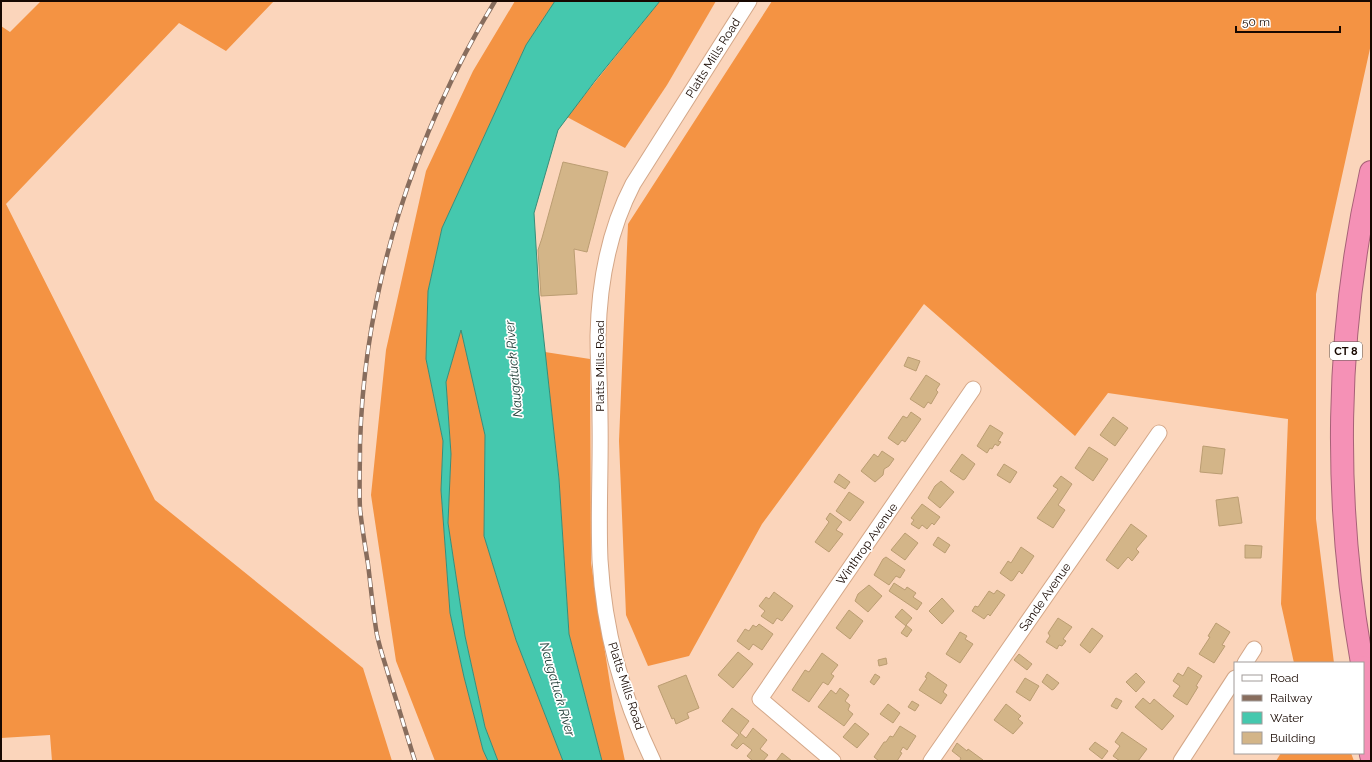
<svg xmlns="http://www.w3.org/2000/svg" width="1372" height="762" viewBox="0 0 1372 762" font-family="Raleway,sans-serif">
	<style>
		.forest { fill: #f49343 }
		.water { fill: #45c8ae; stroke: #378e7a }
		.building { fill: #d3b588; stroke: #bb9d72 }
		.lines { fill: none; stroke-linecap: round; stroke-linejoin: round }
		.minor-casing { stroke: #d4a788; stroke-width: 17 }
		.motorway-casing { stroke: #a76177; stroke-width: 24 }
		.minor { stroke: #fff; stroke-width: 15 }
		.motorway { stroke: #f591b6; stroke-width: 22 }
		.rail-casing { stroke: #886d5d; stroke-width: 4.5 }
		.rail { stroke: #fff; stroke-width: 3; stroke-dasharray: 9; stroke-linecap: butt }
		.labels { text-anchor: middle; stroke-width: 3.5; stroke-linejoin: round; paint-order: stroke }
		.shield { fill: #fff; stroke: #5d524d; stroke-width: 1 }
		.shield-label { font-size: 11px; font-weight: bold; fill: #170801 }
		.street-label { font-size: 12px; fill: #170801; stroke: #fff }
		.water-label { font-size: 13px; font-style: italic; fill: #233f38; stroke: #fff }
	</style>
	<rect width="100%" height="100%" fill="#fbd5bb"/>
	<g class="forest">
		<polygon points="41,1 274,1 226,51 179,23 6,204 155,500 363,668 392,761 52,761 50,735 1,738 1,26 10,32"/>
		<polygon points="515,1 555,1 526,45 442,228 428,291 426,359 443,441 441,490 450,613 464,677 483,750 488,761 435,761 396,661 371,495 386,350 426,171 473,71"/>
		<polygon points="660,1 716,1 667,85 625,148 567,117"/>
		<polygon points="772,1 1371,1 1371,44 1316,294 1316,519 1334,663 1294,663 1281,604 1288,419 1108,393 1075,436 924,304 762,524 689,656 648,666 626,615 619,441 628,224"/>
		<polygon points="461,329 485,435 484,536 516,640 563,761 498,761 485,727 465,636 448,523 451,454 446,382"/>
		<polygon points="545,352 590,359 591,563 614,709 625,761 602,761 569,634 559,479"/>
		<polygon points="1281,753 1351,753 1354,761 1276,761"/>
	</g>
	<polygon class="water" points="555,1 660,1 595,81 558,130 534,213 539,295 559,479 569,634 602,761 563,761 516,640 484,536 485,435 461,330 446,382 451,454 448,523 465,636 485,727 498,761 488,761 483,750 464,677 450,613 441,490 443,441 426,359 428,291 442,228 526,45"/>
	<g class="building">
		<polygon points="563,162 608,172 587,252 574,249 577,294 541,296 538,250 542,238"/>
		<polygon points="908,357 920,361 916,371 904,366"/>
		<polygon points="926,375 940,384 936,390 938,392 931,404 928,402 924,408 910,399"/>
		<polygon points="911,412 921,419 905,442 902,440 898,445 888,438 903,416 907,418"/>
		<polygon points="1113,417 1128,428 1115,446 1100,435"/>
		<polygon points="990,425 1003,433 998,441 1001,442 998,446 995,444 992,449 990,448 987,453 977,446"/>
		<polygon points="1203,446 1225,449 1222,474 1200,472"/>
		<polygon points="1089,447 1108,459 1093,481 1075,468"/>
		<polygon points="882,451 894,459 889,466 884,469 883,475 875,482 861,471 874,454 878,457"/>
		<polygon points="962,454 975,464 965,479 963,480 950,471"/>
		<polygon points="1004,464 1017,472 1010,483 997,475"/>
		<polygon points="839,474 850,482 845,489 834,482"/>
		<polygon points="1061,476 1072,484 1058,505 1065,510 1053,528 1037,518 1058,489 1053,486"/>
		<polygon points="941,481 954,492 940,508 928,498 935,486"/>
		<polygon points="849,492 864,502 850,521 836,511"/>
		<polygon points="1238,497 1242,523 1219,526 1216,500"/>
		<polygon points="922,504 940,517 934,525 932,523 927,529 922,525 919,529 911,524 914,520 911,518"/>
		<polygon points="830,513 842,522 836,530 843,534 829,552 815,542 829,522 826,519"/>
		<polygon points="1131,524 1147,536 1136,549 1139,552 1132,561 1128,557 1118,569 1106,560"/>
		<polygon points="905,533 918,543 905,560 891,550"/>
		<polygon points="938,537 950,545 945,553 933,545"/>
		<polygon points="1245,545 1262,546 1261,558 1245,558"/>
		<polygon points="1021,547 1034,556 1022,574 1019,571 1013,580 1011,581 1000,573 1008,561 1011,563"/>
		<polygon points="886,557 905,570 900,578 896,576 889,585 874,575 883,559"/>
		<polygon points="894,583 905,590 907,587 916,593 913,597 922,603 917,610 889,591"/>
		<polygon points="869,585 882,596 868,612 855,601 858,594"/>
		<polygon points="997,590 1005,595 990,616 988,614 984,619 972,611 975,606 978,607 989,591 994,594"/>
		<polygon points="774,592 793,606 782,621 777,618 773,624 761,616 765,611 759,606 766,597 769,599"/>
		<polygon points="942,598 954,611 942,624 929,611"/>
		<polygon points="902,609 912,618 906,625 912,630 907,637 901,633 906,626 895,617"/>
		<polygon points="849,610 863,621 850,639 836,628"/>
		<polygon points="1058,618 1072,627 1063,639 1066,641 1062,646 1059,645 1057,649 1046,642 1050,636 1048,633"/>
		<polygon points="1216,623 1230,632 1222,645 1225,646 1214,663 1199,654 1210,637 1208,636"/>
		<polygon points="759,624 773,634 762,650 753,644 749,650 737,641 745,629 749,631 753,625 756,627"/>
		<polygon points="1092,628 1103,636 1090,653 1080,645"/>
		<polygon points="960,632 967,636 965,639 973,644 960,663 946,654"/>
		<polygon points="738,652 753,664 733,688 718,675"/>
		<polygon points="822,653 838,665 831,674 834,676 828,685 823,682 809,702 792,690 805,670 809,672"/>
		<polygon points="1019,654 1032,664 1027,670 1014,660"/>
		<polygon points="886,658 887,664 879,666 878,660"/>
		<polygon points="1188,667 1202,676 1196,686 1198,687 1187,705 1173,696 1180,686 1173,681 1178,673 1183,676"/>
		<polygon points="928,672 947,685 943,692 947,695 941,704 919,690 927,678 925,677"/>
		<polygon points="1136,673 1145,682 1136,692 1126,682"/>
		<polygon points="875,674 880,677 874,685 870,682"/>
		<polygon points="1047,674 1059,683 1054,689 1052,690 1042,682"/>
		<polygon points="686,675 699,708 687,713 689,718 676,724 674,718 672,719 658,686"/>
		<polygon points="1025,678 1039,686 1030,701 1016,692"/>
		<polygon points="840,688 849,695 845,701 850,705 848,710 853,714 844,726 818,707 831,690 836,694"/>
		<polygon points="1116,698 1122,701 1117,709 1111,706"/>
		<polygon points="1143,698 1150,704 1154,699 1174,716 1162,730 1135,707"/>
		<polygon points="912,701 919,705 915,711 908,707"/>
		<polygon points="888,704 900,713 893,723 880,714"/>
		<polygon points="1006,704 1021,716 1018,719 1023,723 1013,734 994,720"/>
		<polygon points="732,708 749,721 740,733 746,738 753,728 767,740 760,749 768,755 763,761 753,761 747,756 752,750 743,743 737,749 731,745 739,735 722,721"/>
		<polygon points="855,723 869,734 857,748 843,737"/>
		<polygon points="900,726 916,736 907,750 903,747 900,752 902,753 897,761 879,761 874,757 884,742 886,742 890,736 893,737"/>
		<polygon points="1122,732 1147,749 1138,761 1120,761 1113,756 1120,746 1115,742"/>
		<polygon points="1095,742 1108,751 1102,759 1089,749"/>
		<polygon points="957,743 967,751 968,749 983,760 982,761 961,761 960,760 961,758 952,751"/>
		<polygon points="782,753 792,761 776,761"/>
	</g>
	<g class="lines">
		<g class="minor-casing">
			<g id="minor">
				<polyline points="1245,663 1254,649"/>
				<path d="M653 761C623 699 604 629 600 560 598 513 601 465 600 418 600 391 598 363 598 336 599 284 609 230 633 184L749 1"/>
				<polyline points="833,761 760,699 973,389"/>
				<polyline points="931,761 1159,433"/>
				<polyline points="1181,761 1235,678"/>
			</g>
		</g>
		<g class="motorway-casing">
			<g id="motorway">
				<path d="M1362 663C1333 501 1335 333 1371 172"/>
				<polyline points="1363,667 1371,706"/>
				<polyline points="1363,702 1371,755"/>
			</g>
		</g>
		<use href="#minor" class="minor"/>
		<use href="#motorway" class="motorway"/>
		<g class="rail-casing">
			<path id="rail" d="M415 761C406 733 398 705 389 677 385 663 380 649 377 635 373 612 371 588 368 564 365 546 362 527 360 509 359 488 360 466 360 445 364 289 414 134 495 1"/>
		</g>
		<use href="#rail" class="rail"/>
	</g>
	<g class="labels">
		<rect class="shield" x="1330" y="342" width="32" height="18" rx="3"/>
		<g class="shield-label">
			<text x="1346" y="355">CT 8</text>
		</g>
		<g class="street-label">
			<text transform="translate(713 58) rotate(-58)" y="4">Platts Mills Road</text>
			<text transform="translate(600 366) rotate(-90)" y="4">Platts Mills Road</text>
			<text transform="translate(867 544) rotate(-55)" y="4">Winthrop Avenue</text>
			<text transform="translate(1045 597) rotate(-55)" y="4">Sande Avenue</text>
			<text transform="translate(626 686) rotate(72)" y="4">Platts Mills Road</text>
		</g>
		<g class="water-label">
			<text transform="translate(513 369) rotate(-95)" y="5">Naugatuck River</text>
			<text transform="translate(558 689) rotate(74)" y="5">Naugatuck River</text>
		</g>
	</g>
	<rect width="1372" height="762" fill="none" stroke="#170801" stroke-width="4"/>
	<rect x="1234" y="662" width="130" height="92" fill="#ffffff" stroke="#a29c99"/>
	<rect x="1242" y="675" width="20" height="6" fill="#ffffff" stroke="#a29c99"/>
	<text x="1270" y="682" font-size="12" fill="#170801">Road</text>
	<rect x="1242" y="695" width="20" height="6" fill="#886d5d" stroke="#a29c99"/>
	<text x="1270" y="702" font-size="12" fill="#170801">Railway</text>
	<rect x="1242" y="712" width="20" height="12" fill="#45c8ae" stroke="#a29c99"/>
	<text x="1270" y="722" font-size="12" fill="#170801">Water</text>
	<rect x="1242" y="732" width="20" height="12" fill="#d3b588" stroke="#a29c99"/>
	<text x="1270" y="742" font-size="12" fill="#170801">Building</text>
	<path d="M1236 26v6h104v-6" fill="none" stroke="#170801" stroke-width="2"/>
	<text x="1242" y="26" font-size="12" fill="#170801" stroke="#ffffff" stroke-width="3" paint-order="stroke">50 m</text>
</svg>
